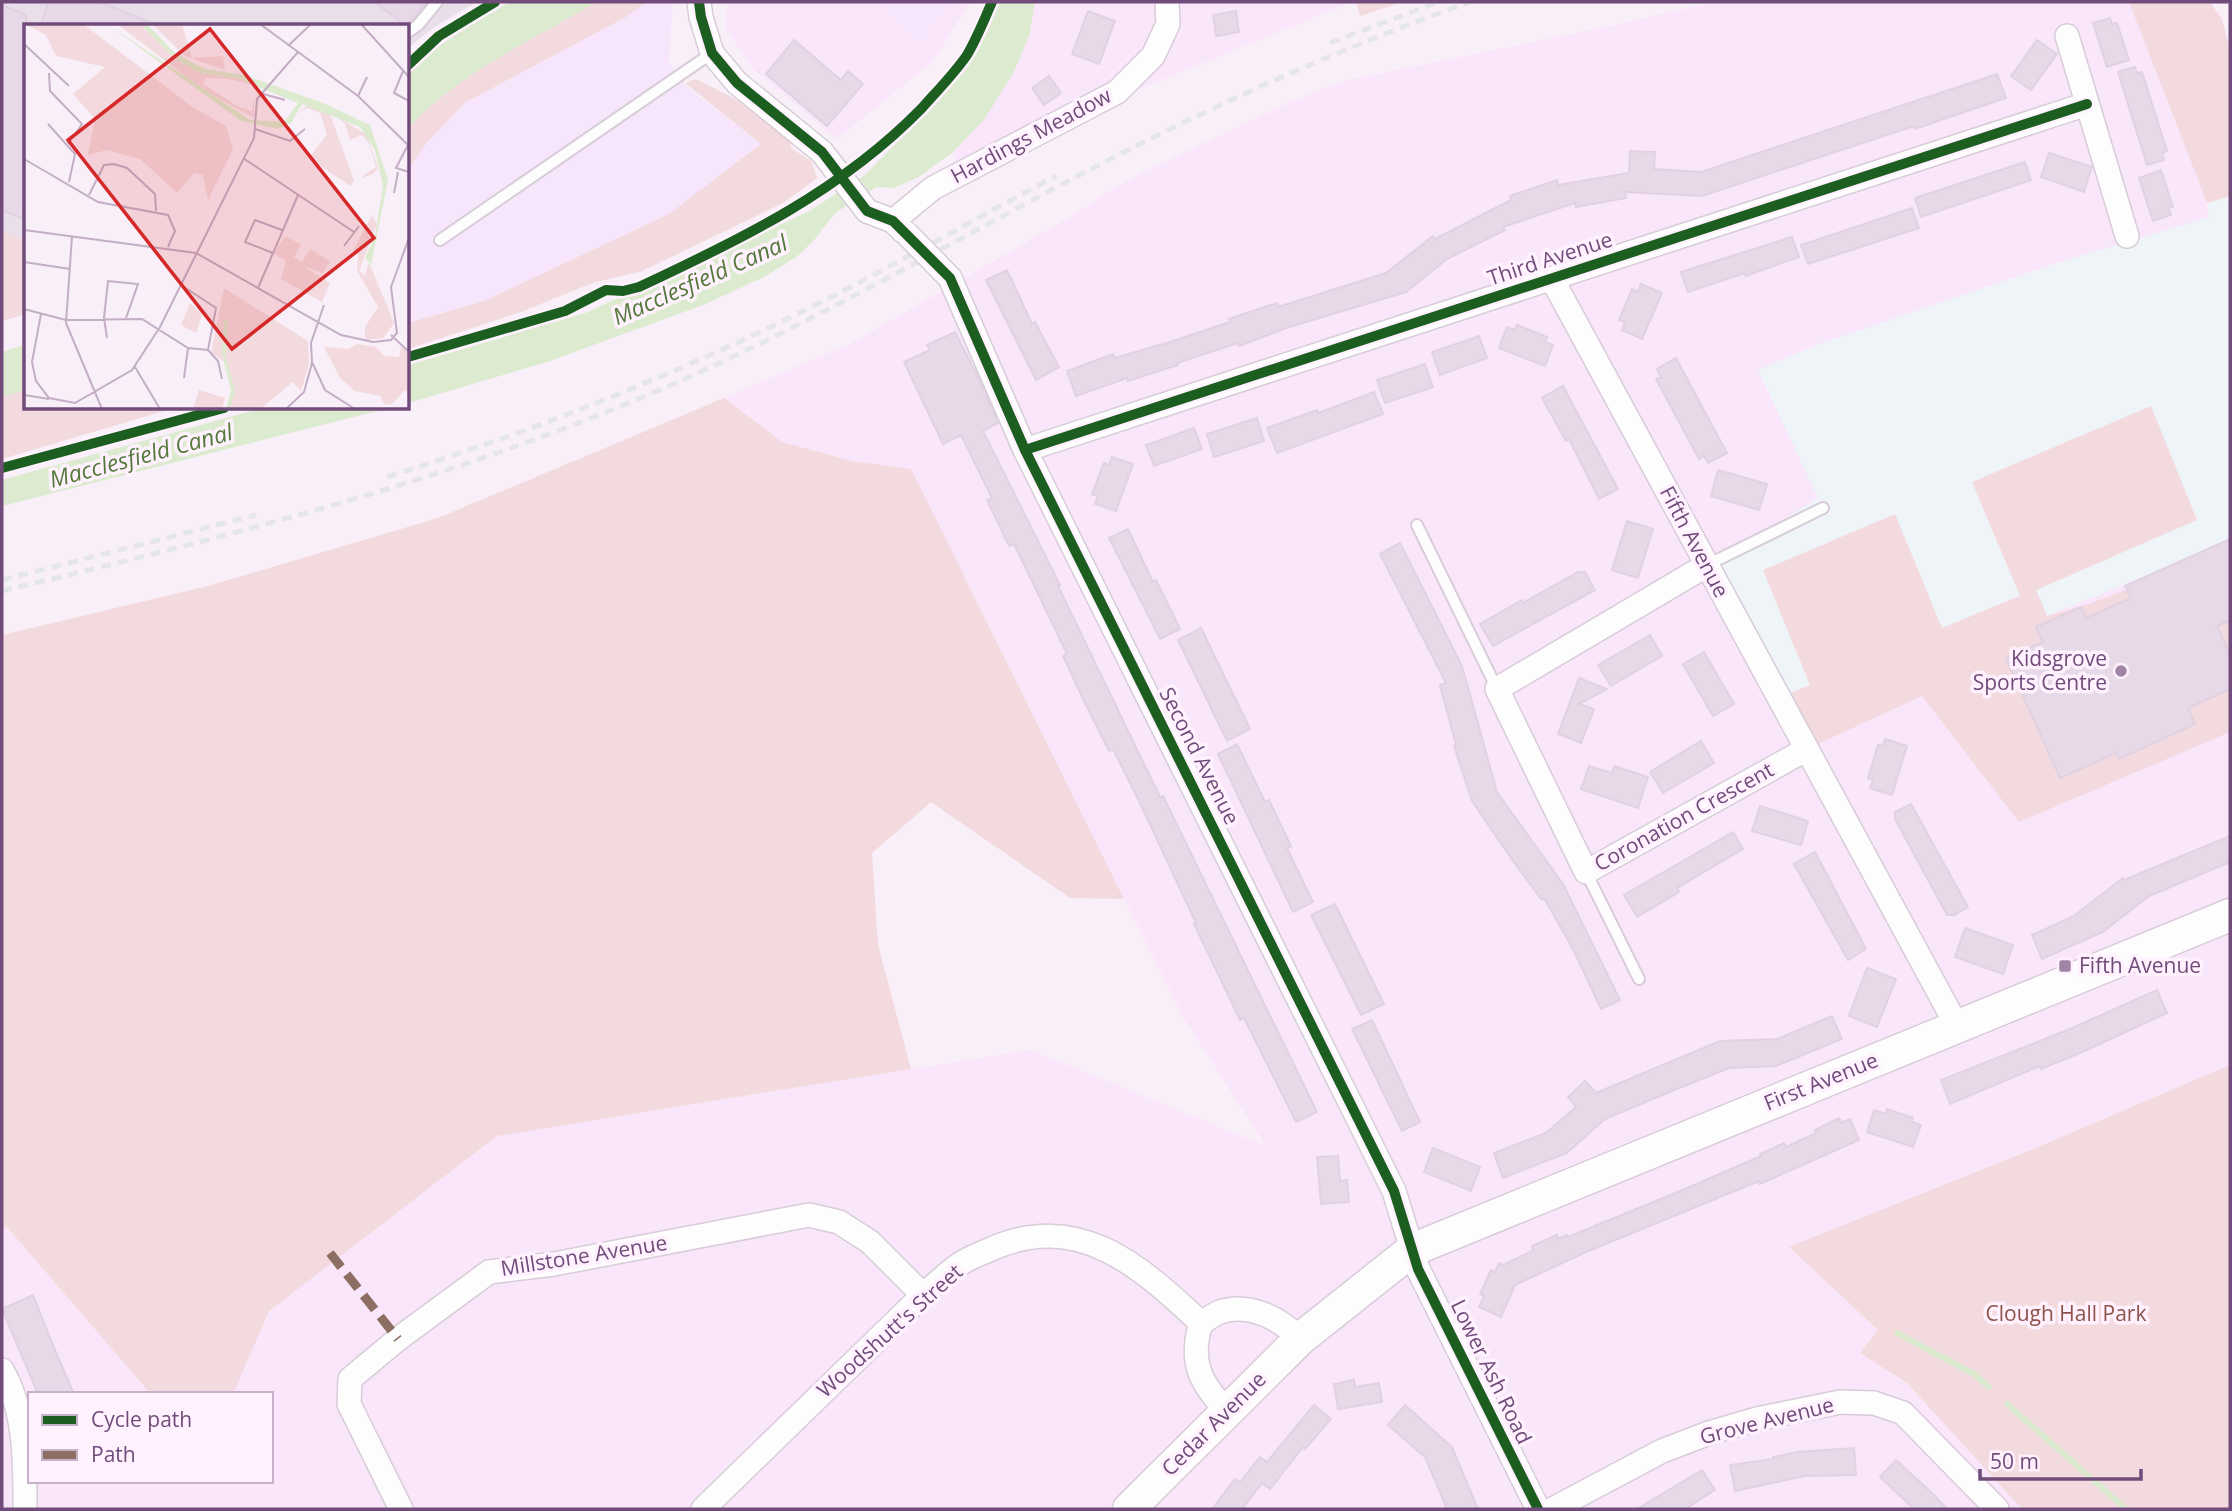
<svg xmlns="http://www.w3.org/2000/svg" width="2232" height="1511" viewBox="0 0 2232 1511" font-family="'Open Sans',sans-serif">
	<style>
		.residential { fill: #fae6fa }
		.commercial { fill: #f7e6fb }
		.industrial { fill: #eadeeb }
		.education { fill: #eff4f9 }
		.green { fill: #f2dade }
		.water { fill: #dcebcf }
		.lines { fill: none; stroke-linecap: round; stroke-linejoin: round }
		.stream { stroke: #dcebcf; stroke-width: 6 }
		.building { fill: #e7d9e8; stroke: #e0d1e3; stroke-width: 2 }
		.lane-casing { stroke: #d7ccd8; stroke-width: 14 }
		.street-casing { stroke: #d7ccd8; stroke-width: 26 }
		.secondary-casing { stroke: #d8ccd9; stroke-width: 35 }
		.lane { stroke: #fefdfe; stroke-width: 10 }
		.street { stroke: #fefdfe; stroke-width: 23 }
		.secondary { stroke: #fefdfe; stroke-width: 32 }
		.rail { stroke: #e5e6e8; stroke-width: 5; stroke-dasharray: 10 7; stroke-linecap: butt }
		.street-bridge-casing { stroke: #d7ccd8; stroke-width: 26; stroke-linecap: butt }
		.street-bridge { stroke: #fefdfe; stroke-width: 23 }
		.quiet { stroke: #8d6e63; stroke-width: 9; stroke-dasharray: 18 9; stroke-linecap: butt }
		.cycleway-casing { stroke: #fff2fe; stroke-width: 15 }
		.cycleway { stroke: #1b5e20; stroke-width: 10 }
		.poi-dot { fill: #a185a7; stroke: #fff2fe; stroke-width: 2.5 }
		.labels { text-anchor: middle; stroke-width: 7; stroke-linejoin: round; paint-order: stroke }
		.street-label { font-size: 21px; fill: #714c7b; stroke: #fff2fe }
		.poi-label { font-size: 21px; fill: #714c7b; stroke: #fff2fe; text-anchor: end }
		.park-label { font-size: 21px; fill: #8d5248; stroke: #fff2fe }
		.water-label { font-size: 23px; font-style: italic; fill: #54793b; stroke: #fff2fe }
		.inset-river { fill: none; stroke: #dcebcf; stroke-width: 3.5 }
		.inset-road { fill: none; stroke: #c3aec6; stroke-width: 2 }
		.view { fill: #d62828; fill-opacity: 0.15; stroke: #d62828; stroke-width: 3.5 }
		.inset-edge { fill: none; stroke: #714c7b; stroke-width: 3.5 }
	</style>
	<rect width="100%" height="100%" fill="#f9eff8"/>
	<g class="residential">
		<polygon points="727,2 970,2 933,61 837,139 754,70 725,28"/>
		<polygon points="1035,2 1352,2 957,164 953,152 984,120 1029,36"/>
		<polygon points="1714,2 2129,2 2207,203 2230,381 2230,1065 2033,1149 1790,1247 1879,1331 1860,1353 1907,1383 2022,1509 2,1509 2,1228 7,1227 148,1391 147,1394 30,1394 30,1481 271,1481 271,1394 233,1394 269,1311 497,1136 1031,1050 1266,1146 1183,1017 911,470 852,461 782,442 724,398 850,344 1072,216 1109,191 1147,170 1293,101 1344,81 1615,25"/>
	</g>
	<g class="commercial">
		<polygon points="646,2 673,2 669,62 688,88 762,144 669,214 484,301 408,323 408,169 429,140 466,102 626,17"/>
		<polygon points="877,2 953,2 920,43"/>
	</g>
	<polygon class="industrial" points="2,2 477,2 436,26 408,48 408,26 26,26 26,241 2,231"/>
	<polygon class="education" points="2230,196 2230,541 2047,616 2035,589 1779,698 1717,584 1723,557 1818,498 1758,370 1819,344 2057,263 2209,217 2207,203"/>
	<g class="green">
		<path d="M596 2H646L626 17 466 102 429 140 408 169V128C463 69 529 43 596 2Z"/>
		<polygon points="1356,2 1402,2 1360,16"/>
		<polygon points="2129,2 2210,2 2222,19 2230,50 2230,196 2207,203"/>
		<polygon points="696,79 735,99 791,135 791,148 811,161 817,178 783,203 640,272 595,282 521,312 408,349 408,323 484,301 669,214 761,144 685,83"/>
		<polygon points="2,231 26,241 26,314 2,321"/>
		<polygon points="26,390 26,408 174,408 2,459 2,397"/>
		<polygon points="724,398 782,442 852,461 911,469 1124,899 1070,898 931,802 872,853 878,945 911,1069 497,1136 269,1311 233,1394 147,1394 148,1391 7,1227 2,1228 2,635 208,586 438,518"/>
		<polygon points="2151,406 2197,520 2036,590 2047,616 2089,604 2230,550 2230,732 2019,822 1922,696 1807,749 1779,698 1810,685 1763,570 1895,514 1942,628 2020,596 1972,482"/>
		<polygon points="2230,1065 2230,1509 2022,1509 1907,1383 1860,1353 1878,1330 1789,1247 2033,1149"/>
	</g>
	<g class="water">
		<path d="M510 2H596C529 43 463 69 408 128V75C436 44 473 22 510 2Z"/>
		<polygon points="998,2 1035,2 1029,36 1014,72 984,120 953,152 919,177 894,188 877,187 835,213 815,239 799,255 766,276 703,305 547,362 408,403 408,365 585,313 808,212 866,174 924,114 955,80 973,55 987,31"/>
		<polygon points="26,344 26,390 2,397 2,352"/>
		<polygon points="262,408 390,408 2,506 2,480"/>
	</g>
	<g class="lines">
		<g class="stream">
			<polyline points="1897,1333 1974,1374 1989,1387"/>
			<polyline points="2007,1404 2126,1509"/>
		</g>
	</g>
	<g class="building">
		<polygon points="49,2 100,2 159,26 40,26"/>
		<polygon points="375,2 426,2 413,19 405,25"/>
		<polygon points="2,5 26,15 26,220 2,210"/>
		<polygon points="1088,11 1115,21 1099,64 1072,54"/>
		<polygon points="1236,11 1239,32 1216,36 1213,15"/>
		<polygon points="2110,18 2112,24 2117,23 2129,60 2107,67 2093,23"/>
		<polygon points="794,40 841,80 848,71 863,84 827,126 766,74"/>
		<polygon points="2037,40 2057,54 2031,90 2011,76"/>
		<polygon points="2135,67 2137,73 2142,72 2167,151 2162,153 2164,160 2147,165 2118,72"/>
		<polygon points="1997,74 2006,98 1915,129 1914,126 1702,196 1625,192 1626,198 1576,207 1575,203 1503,227 1505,230 1447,259 1406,292 1286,328 1239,346 1238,343 1177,363 1178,365 1128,381 1127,378 1076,396 1067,371 1113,354 1115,358 1170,342 1230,322 1229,319 1277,303 1278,307 1386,273 1433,236 1435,239 1511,200 1510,196 1557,180 1558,185 1629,173 1630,151 1655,152 1654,169 1701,172"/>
		<polygon points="1049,76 1061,93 1044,105 1032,88"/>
		<polygon points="2049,153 2092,167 2084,192 2041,177"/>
		<polygon points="2025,162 2031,180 1921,217 1915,198"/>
		<polygon points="2161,170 2173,207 2168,208 2171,215 2153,221 2139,178"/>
		<polygon points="1912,208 1919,228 1808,264 1801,245"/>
		<polygon points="1792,237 1799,257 1746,276 1745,273 1688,292 1681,272"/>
		<polygon points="1007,270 1032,324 1035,322 1059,367 1036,380 986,280"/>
		<polygon points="1641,284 1662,293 1642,339 1622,330 1625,322 1619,320 1632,289 1638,292"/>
		<polygon points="1517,325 1547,337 1545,342 1553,345 1545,366 1499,348 1507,327 1515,330"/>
		<polygon points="955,332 975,371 998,423 983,431 1060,585 1058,586 1160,797 1163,796 1317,1112 1296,1122 1244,1018 1240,1020 1194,924 1196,923 1139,801 1113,749 1109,751 1084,701 1063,656 1067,654 1014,544 1009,546 987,500 992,498 961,435 943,444 904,362 930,350 927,345"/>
		<polygon points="1479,336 1487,358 1440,375 1432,352"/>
		<polygon points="1676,358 1727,453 1708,463 1704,456 1699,459 1656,379 1661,377 1657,369"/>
		<polygon points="1425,364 1433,387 1385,403 1377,380"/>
		<polygon points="1563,386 1618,489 1599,499 1569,439 1566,441 1542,398"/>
		<polygon points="1374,392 1383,414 1277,453 1267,428 1317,410 1318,413"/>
		<polygon points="1257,418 1264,441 1214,457 1207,434"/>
		<polygon points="1194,428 1202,449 1154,466 1146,445"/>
		<polygon points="1112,457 1133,464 1116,511 1095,504 1098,496 1092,494 1104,463 1109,465"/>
		<polygon points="1718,470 1767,484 1759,510 1711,496"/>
		<polygon points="1627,521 1653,529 1638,578 1612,570"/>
		<polygon points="1128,529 1153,582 1156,580 1180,629 1160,639 1109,538"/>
		<polygon points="2230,539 2230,620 2217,626 2230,655 2230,689 2188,708 2195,724 2119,759 2116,753 2060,778 2006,658 2043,642 2036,627 2081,607 2086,618 2131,598 2125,586"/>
		<polygon points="1400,543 1462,666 1497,792 1563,884 1620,1000 1601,1009 1573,949 1544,898 1542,900 1513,861 1472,801 1454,746 1456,745 1440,685 1446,683 1380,554"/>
		<polygon points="1578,572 1585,572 1595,590 1493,646 1480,624 1522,600 1523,603"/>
		<polygon points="1201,628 1250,729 1227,741 1178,640"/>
		<polygon points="1650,635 1662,656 1611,686 1598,665"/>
		<polygon points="1704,652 1734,704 1713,716 1683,664"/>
		<polygon points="1579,678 1607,689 1579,704 1594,709 1581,743 1558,734"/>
		<polygon points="1885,739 1907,746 1892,795 1870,788 1873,780 1868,778 1878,745 1883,746"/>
		<polygon points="1701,741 1714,763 1663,793 1650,772"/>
		<polygon points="1237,744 1265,802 1269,800 1291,846 1287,848 1313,902 1293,912 1218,754"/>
		<polygon points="1589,766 1612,773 1614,766 1648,777 1638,808 1581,789"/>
		<polygon points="1911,804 1968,907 1954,915 1947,915 1895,819 1895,812"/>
		<polygon points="1760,806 1808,821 1801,845 1752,831"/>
		<polygon points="1733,832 1743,849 1677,888 1679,892 1637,917 1624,895"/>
		<polygon points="2230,836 2230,862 2149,896 2103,932 2042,959 2032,935 2074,916 2123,878 2124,880"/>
		<polygon points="1815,852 1866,949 1848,960 1794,864"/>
		<polygon points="1335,904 1384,1004 1361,1015 1311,915"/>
		<polygon points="1965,928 2013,945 2003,974 1955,957"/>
		<polygon points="1867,968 1896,979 1877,1027 1849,1016"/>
		<polygon points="2157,990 2167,1013 2080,1053 2041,1069 2040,1066 1950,1104 1941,1080 2070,1029"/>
		<polygon points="1832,1016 1842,1039 1776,1066 1729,1068 1672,1091 1605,1119 1567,1153 1503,1178 1494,1153 1546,1133 1576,1107 1568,1097 1585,1081 1596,1093 1720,1041 1777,1039"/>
		<polygon points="1372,1020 1420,1122 1402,1131 1352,1029"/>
		<polygon points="1887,1109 1913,1118 1912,1122 1921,1125 1913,1147 1867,1132 1874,1110 1886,1114"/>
		<polygon points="1839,1118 1841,1123 1850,1119 1859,1140 1760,1184 1759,1181 1586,1252 1515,1285 1501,1317 1479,1307 1484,1296 1480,1294 1491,1270 1495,1272 1499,1263 1503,1265 1534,1250 1532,1246 1557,1235 1558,1239 1567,1235 1568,1237 1685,1189 1761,1156 1760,1154 1784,1143 1786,1147 1816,1133 1815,1130"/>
		<polygon points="1433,1148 1480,1167 1471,1191 1424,1172"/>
		<polygon points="1338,1156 1340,1181 1347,1180 1349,1202 1321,1204 1317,1157"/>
		<polygon points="33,1295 52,1343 74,1394 38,1394 2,1309"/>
		<polygon points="1354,1380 1355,1387 1379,1383 1382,1402 1338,1409 1334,1384"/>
		<polygon points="1314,1405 1331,1419 1305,1449 1303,1447 1270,1489 1262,1483 1242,1509 1212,1509 1235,1479 1240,1482 1260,1457 1267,1462"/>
		<polygon points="1405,1405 1452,1447 1478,1509 1447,1509 1425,1457 1388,1425"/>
		<polygon points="1854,1448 1856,1475 1805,1476 1735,1491 1730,1465 1773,1459 1773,1457 1797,1452"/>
		<polygon points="1896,1460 1933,1494 1947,1509 1914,1509 1880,1477"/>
		<polygon points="1702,1470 1715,1490 1685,1509 1637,1509"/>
	</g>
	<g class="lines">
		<g class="lane-casing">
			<g id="lane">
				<polyline points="408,32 418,25 437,2"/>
				<polyline points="440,240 712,53"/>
				<polyline points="1417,525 1497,689"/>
				<polyline points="1707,565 1823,508"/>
				<polyline points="1586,872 1639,979"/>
			</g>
		</g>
		<g class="street-casing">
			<g id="street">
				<polyline points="699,2 701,17 712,53 737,83 822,152 867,211 893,221 903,231"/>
				<polyline points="2067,36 2127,236"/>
				<polyline points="893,221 933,188 1117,92 1153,56 1168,24 1167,2"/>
				<polyline points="950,278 1025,450 1394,1191 1418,1269 1538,1509"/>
				<polyline points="1552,279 1957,1026"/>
				<polyline points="1025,450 2087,104"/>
				<polyline points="1707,565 1497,689 1586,872 1807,749"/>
				<path d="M1201 1323C1207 1320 1214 1314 1220 1312 1249 1302 1281 1319 1300 1339"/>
				<path d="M2 1370C26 1411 25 1464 25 1509"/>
				<polyline points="401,1509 349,1404 350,1379 398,1339 489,1272 554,1264 809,1215 839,1222 870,1242 923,1295"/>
				<path d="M703 1509 923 1295C935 1285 947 1273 960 1264 969 1258 980 1254 989 1250 1078 1209 1140 1266 1201 1323 1189 1361 1200 1383 1226 1410"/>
				<polyline points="1553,1509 1662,1451 1709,1433 1757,1419 1840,1402 1874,1403 1903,1413 1997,1509"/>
			</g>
		</g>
		<g class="secondary-casing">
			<polyline id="secondary" points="1129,1509 1300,1339 1412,1250 2230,915"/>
		</g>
		<use href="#lane" class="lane"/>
		<use href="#street" class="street"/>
		<use href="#secondary" class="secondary"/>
		<g class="rail">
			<polyline points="1330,43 1438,2"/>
			<path d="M387 477C527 433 663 380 795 315 883 272 969 222 1056 176"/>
			<polyline points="2,580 256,515"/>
			<path d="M2 591C231 536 464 477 680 381 835 312 982 224 1134 147 1243 92 1355 43 1470 2"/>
		</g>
		<g class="street-bridge-casing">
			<polyline id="street-bridge" points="906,233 950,278"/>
		</g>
		<use href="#street-bridge" class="street-bridge"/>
		<polyline class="quiet" points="330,1253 398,1339"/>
		<g class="cycleway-casing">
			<g id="cycleway">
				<polyline points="699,2 701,17 712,53 737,83 822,152 867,211 893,221 950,278 1025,450 1394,1191 1418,1269 1538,1509"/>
				<polyline points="408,65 439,36 495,2"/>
				<path d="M408 357 565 311 606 290 623 291 639 287C742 239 841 191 922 108 937 91 954 74 967 55 977 38 984 20 992 2"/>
				<polyline points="1025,450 2087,104"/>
				<polyline points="2,468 224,408"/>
			</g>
		</g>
		<use href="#cycleway" class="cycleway"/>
	</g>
	<g class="poi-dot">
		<circle cx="2121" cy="671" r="7"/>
		<rect x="2058" y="959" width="14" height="14" rx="3.5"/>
	</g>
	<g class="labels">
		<g class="street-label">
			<text transform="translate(1031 136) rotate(-28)" y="7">Hardings Meadow</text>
			<text transform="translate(1550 259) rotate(-18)" y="7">Third Avenue</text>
			<text transform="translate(1694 542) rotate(62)" y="7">Fifth Avenue</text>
			<text transform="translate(1199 756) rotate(63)" y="7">Second Avenue</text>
			<text transform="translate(1684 817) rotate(-29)" y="7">Coronation Crescent</text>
			<text transform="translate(1821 1082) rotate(-22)" y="7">First Avenue</text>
			<text transform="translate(584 1256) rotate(-9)" y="7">Millstone Avenue</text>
			<text transform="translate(890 1331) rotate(-42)" y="7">Woodshutt's Street</text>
			<text transform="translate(1491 1372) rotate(64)" y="7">Lower Ash Road</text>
			<text transform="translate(1767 1421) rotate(-14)" y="7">Grove Avenue</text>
			<text transform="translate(1214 1424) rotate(-45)" y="7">Cedar Avenue</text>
		</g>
		<g class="poi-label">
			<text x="2107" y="666">Kidsgrove<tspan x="2107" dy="24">Sports Centre</tspan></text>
			<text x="2079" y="973" text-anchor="start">Fifth Avenue</text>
		</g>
		<g class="park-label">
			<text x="2066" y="1321">Clough Hall Park</text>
		</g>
		<g class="water-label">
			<text transform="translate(700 280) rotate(-24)" y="8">Macclesfield Canal</text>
			<text transform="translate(141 456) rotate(-15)" y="8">Macclesfield Canal</text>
		</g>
	</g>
	<g transform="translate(24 24)">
		<rect width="385" height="385" fill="#f9eff8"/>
		<path d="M1 0H59L170 84 202 102 209 125 184 176 179 151 170 149 153 169 116 135 83 126 64 131 71 95 49 70 81 43 32 32 22 11ZM93 0H116L150 34 175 49 212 54 237 63 205 55 182 54 179 60 215 83 228 87 230 76V94L181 67ZM128 0H158L168 34 199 32 201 46 161 32ZM283 82 306 90 330 157 326 162 285 134 303 110 296 89 283 84 274 89ZM312 92 343 111 354 144 349 150 335 155 352 143 346 121 338 111 326 116 321 100ZM348 191 353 200 335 247 341 252 344 240 346 241 370 299 359 314 341 316V303L354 283 333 247 334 231 329 227ZM262 212 277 221 270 233 278 238 286 225 306 237 299 249 279 242 306 259 298 278 257 255 262 237 249 229ZM200 264 284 317 285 339 277 367 269 358 236 385H203L208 366 201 338 187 329ZM166 279 178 290 172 309 157 301ZM333 320 352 323 360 332 375 333 377 323 385 329V369L381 366 367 381 360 380 356 372 331 367 316 354 300 323 325 325ZM175 366 201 374 198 385H169Z" fill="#f2dade"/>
		<path d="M83 0 226 96 260 98 274 79 212 54 175 49 150 34 116 0H123L151 29 181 45 220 51 299 79 346 101 364 156 347 241 341 234 351 212 359 162 351 126 336 103 278 80 267 99 254 105 217 97Z" fill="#dcebcf"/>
		<path class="inset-river" d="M202 296 200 332 209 366 204 385"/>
		<path class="inset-road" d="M236 0 334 72 385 122M337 0 385 53M0 17V81M0 20 45 62M265 21 287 0M379 47 370 69 385 77M25 49 26 67 58 100 44 120M239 70 261 76M334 72 343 53M24 100 51 130 45 158M231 105 266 117 281 105M384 121 372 144 385 148M219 134 330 208M0 135 74 178 144 191 151 207 144 223M370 169 374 148M65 171 80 141 90 140 103 144 131 170 132 187M0 206 172 229 317 311 349 318 367 316 373 309 367 263 385 214M48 212 42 299 78 385M320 222 335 202M249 229 221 218 231 196 258 206M0 238 46 245M234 264 274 171M300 281 287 319 288 338 301 366 331 385M0 285 42 296 118 295 164 324 184 326 192 284 157 261M17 290 8 338 12 357 25 374 51 379 108 346 136 303 230 114 233 75 274 28M367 311 385 328M83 314 80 294 84 257 114 260 102 294M184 326 194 337 198 355M111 343 136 385M160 354 164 324M0 371 25 375M262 385 280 368 288 339"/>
		<path class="view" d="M186 5 350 214 208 325 44 116Z"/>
		<rect width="385" height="385" class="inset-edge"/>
	</g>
	<rect width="2232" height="1511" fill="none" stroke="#714c7b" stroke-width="7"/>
	<rect x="28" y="1392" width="245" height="91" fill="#fff2fe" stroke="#c6b0ca" stroke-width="2"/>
	<rect x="42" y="1415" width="35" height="10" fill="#1b5e20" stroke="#c6b0ca" stroke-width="2"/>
	<text x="91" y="1427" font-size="21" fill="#714c7b">Cycle path</text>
	<rect x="42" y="1450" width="35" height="10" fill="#8d6e63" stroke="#c6b0ca" stroke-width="2"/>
	<text x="91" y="1462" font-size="21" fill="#714c7b">Path</text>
	<path d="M1980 1469v10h161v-10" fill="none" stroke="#714c7b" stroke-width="3.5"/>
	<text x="1990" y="1469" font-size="21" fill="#714c7b" stroke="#fff2fe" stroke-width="5" paint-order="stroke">50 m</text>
</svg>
